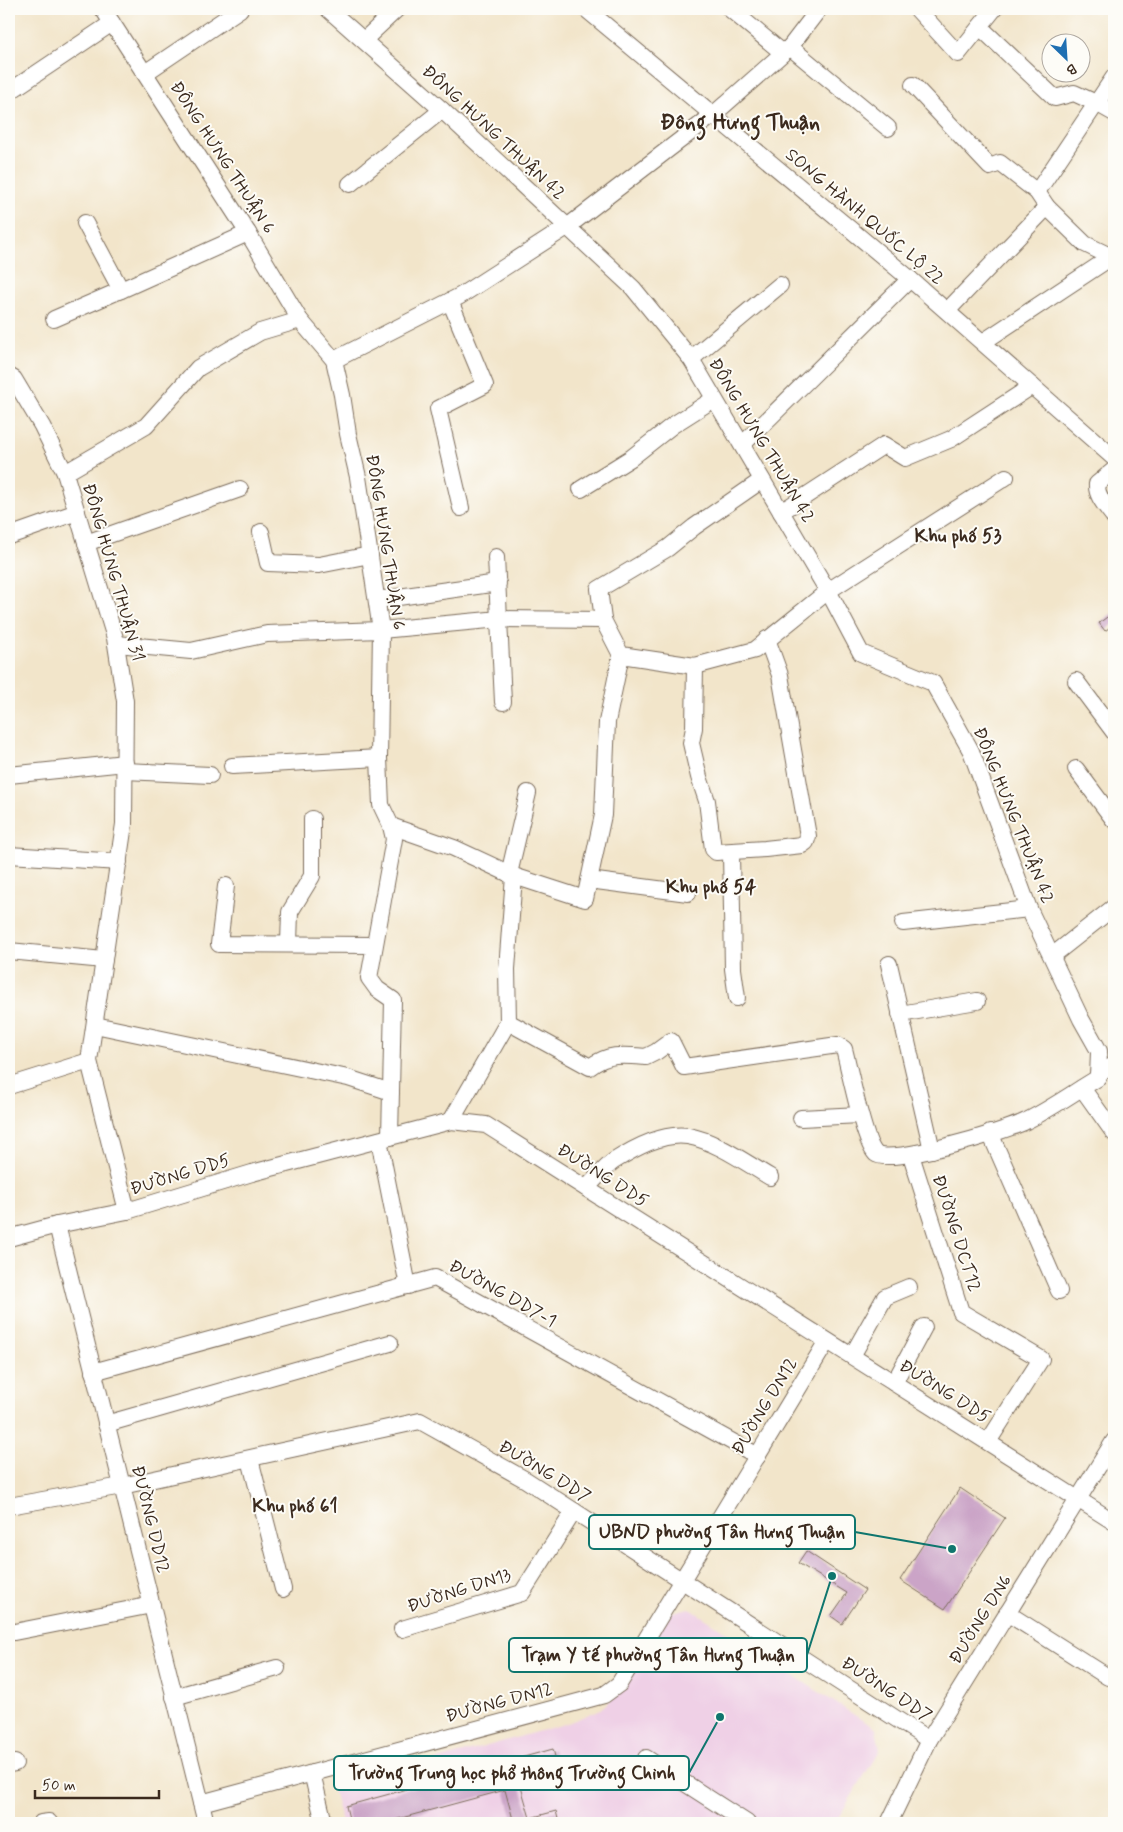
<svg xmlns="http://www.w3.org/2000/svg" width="1123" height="1832" viewBox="0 0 1123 1832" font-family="Mynerve,sans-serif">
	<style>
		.built { fill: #efd0e6 }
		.building { fill: #cba4c7 }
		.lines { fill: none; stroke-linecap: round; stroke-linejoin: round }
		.minor-casing { stroke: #7b6b5a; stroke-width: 18 }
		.minor { stroke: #fff; stroke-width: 16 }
		.labels { text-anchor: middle; stroke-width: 4; stroke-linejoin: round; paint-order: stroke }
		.street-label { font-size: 18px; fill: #3b2a1e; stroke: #fdfcf7 }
		.neighbourhood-label { font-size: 19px; font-weight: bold; fill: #3b2a1e; stroke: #fdfcf7 }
		.district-label { font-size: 22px; font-weight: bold; fill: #3b2a1e; stroke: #fdfcf7 }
		.leader { fill: none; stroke: #0f766e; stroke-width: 2 }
		.callout-dot { fill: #0f766e; stroke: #fdfcf7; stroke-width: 2 }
		.callout { fill: #fdfcf7; stroke: #0f766e; stroke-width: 2 }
		.callout-label { font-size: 19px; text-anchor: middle; font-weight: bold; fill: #3b2a1e }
	</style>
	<rect width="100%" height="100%" fill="#fdfcf7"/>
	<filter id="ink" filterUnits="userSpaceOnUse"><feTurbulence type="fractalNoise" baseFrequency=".02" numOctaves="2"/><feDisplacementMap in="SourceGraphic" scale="10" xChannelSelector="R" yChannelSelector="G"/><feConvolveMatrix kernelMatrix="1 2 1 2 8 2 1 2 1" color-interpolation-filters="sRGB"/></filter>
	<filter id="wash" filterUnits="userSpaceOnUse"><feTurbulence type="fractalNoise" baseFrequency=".0096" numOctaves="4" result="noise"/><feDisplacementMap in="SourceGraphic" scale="20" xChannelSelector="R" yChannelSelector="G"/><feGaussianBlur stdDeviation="1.12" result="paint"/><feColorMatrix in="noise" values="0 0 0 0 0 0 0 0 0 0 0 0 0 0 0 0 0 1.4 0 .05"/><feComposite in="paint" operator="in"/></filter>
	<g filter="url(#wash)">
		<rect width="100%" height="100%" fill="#f2e5ca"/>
		<polygon class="built" points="689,1608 876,1729 880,1750 835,1823 342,1823 333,1790 568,1723 599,1710 615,1697 669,1613"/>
		<g id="blocks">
			<g class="building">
				<polygon points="1114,612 1114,624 1105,631 1099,623"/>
				<polygon points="960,1488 1005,1518 945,1609 900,1580"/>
				<polygon points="806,1551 865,1590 842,1624 831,1616 847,1593 798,1563"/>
				<polygon points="553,1749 560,1776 521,1787 530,1818 556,1811 559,1823 514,1823 505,1790 383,1823 350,1823 346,1806"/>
			</g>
		</g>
	</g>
	<g filter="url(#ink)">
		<use href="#blocks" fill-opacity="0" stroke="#7b6b5a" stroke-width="1"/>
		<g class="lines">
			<g class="minor-casing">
				<g id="minor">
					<polyline points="103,9 248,233 300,320 334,360 342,395 348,434 358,477 381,630 379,758 381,805 391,826 394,839 369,978 377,989 393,1000 390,1137"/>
					<path d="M328 9 442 110 633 288 691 359 833 600 861 653 933 683 971 751 1029 909 1081 1019 1099 1051 1098 1078C1074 1092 1051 1109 1026 1121 1007 1131 889 1166 876 1154 864 1144 849 1067 844 1049L838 1045 684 1067 671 1041 656 1052 646 1057C623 1055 608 1053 590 1067L508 1022 507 969 514 876"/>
					<polyline points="586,9 910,279 1114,458"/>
					<polyline points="730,9 783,53"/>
					<polyline points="917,9 958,54 994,9"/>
					<polyline points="980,27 1055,98 1074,93 1098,104 1114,113"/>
					<polyline points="364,40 397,9"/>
					<polyline points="790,47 888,128"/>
					<polyline points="145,73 240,9"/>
					<polyline points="913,85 990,167 1000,163 1037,192 1047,207 1085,244 1114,258"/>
					<polyline points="9,92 112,23"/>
					<polyline points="350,184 442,110"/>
					<polyline points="1037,192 1114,77"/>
					<polyline points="85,223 121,290 248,233"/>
					<polyline points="450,301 485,385 438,409 461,508"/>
					<polyline points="947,311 1047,207"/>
					<polyline points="54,319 121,290"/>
					<polyline points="983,342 1110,258"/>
					<polyline points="691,359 780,285"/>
					<polyline points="334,360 460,296 567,227 713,115 790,47 819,9"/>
					<polyline points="9,376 14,379 42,426 65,473 115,638 125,701 124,824 89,1061 127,1211"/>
					<polyline points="742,445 910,279"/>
					<path d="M1114 470 1097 484C1096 497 1107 507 1114 517"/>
					<polyline points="65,473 146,426 198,368 260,332 300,320"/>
					<polyline points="581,489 631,458 673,425 714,399"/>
					<polyline points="781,512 884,445 905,458 951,439 1032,386"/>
					<polyline points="261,532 268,563 319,565 370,555"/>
					<polyline points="9,536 77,512"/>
					<polyline points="86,543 240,489"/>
					<polyline points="496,557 503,702"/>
					<polyline points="377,600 498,583"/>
					<polyline points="603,620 599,589 668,548 694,527 762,480"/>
					<polyline points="117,644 191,651 267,634 381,630 500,619 603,620 621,655 695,666 755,650 828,591 1006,477"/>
					<polyline points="695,666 694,728 691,743 699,777 707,801 713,849 716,852 765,849 802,845 806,842 808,836 780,675 767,639"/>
					<polyline points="1076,681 1114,732"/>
					<polyline points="232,766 379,758"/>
					<polyline points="1076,769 1114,820"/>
					<polyline points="125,771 210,775"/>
					<polyline points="9,775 125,763"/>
					<polyline points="391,826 454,848 514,876 585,899 603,815 607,722 621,655"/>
					<polyline points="731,852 733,969 737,998"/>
					<polyline points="9,855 119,862"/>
					<polyline points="509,874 528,793"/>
					<polyline points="589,880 688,893"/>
					<polyline points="226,886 219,944 373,945"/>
					<polyline points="903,923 1029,909"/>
					<polyline points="289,943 290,912 312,876 312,819"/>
					<polyline points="9,951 104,960"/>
					<polyline points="1052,956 1114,907"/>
					<polyline points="889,964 932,1150"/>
					<polyline points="900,1014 977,1001"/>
					<polyline points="95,1025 348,1078 391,1092"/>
					<polyline points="1098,1074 1114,1065"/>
					<polyline points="9,1086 89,1061"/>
					<polyline points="1082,1088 1114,1133"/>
					<polyline points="801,1118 860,1115"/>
					<polyline points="451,1121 508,1022"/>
					<polyline points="990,1133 1059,1291"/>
					<polyline points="379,1140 408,1286"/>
					<polyline points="911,1155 961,1312 1041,1359 988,1442"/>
					<path d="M586 1188C595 1180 604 1168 614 1161 634 1148 663 1132 688 1136 716 1141 746 1163 770 1177"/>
					<polyline points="57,1225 206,1823"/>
					<polyline points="9,1238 57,1225 127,1211 252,1173 451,1121 486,1125 1114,1522"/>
					<polyline points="852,1356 885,1297 909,1287"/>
					<polyline points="93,1372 435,1278 758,1456"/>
					<polyline points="894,1383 924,1327"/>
					<polyline points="106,1424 390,1343"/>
					<polyline points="250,1459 283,1589"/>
					<polyline points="9,1506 122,1486 420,1421 526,1480 929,1740"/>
					<polyline points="1007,1613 1108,1677"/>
					<polyline points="402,1629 522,1593 574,1511"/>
					<polyline points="9,1633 152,1605"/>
					<polyline points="174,1697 277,1668"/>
					<polyline points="646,1758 747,1823"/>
					<polyline points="9,1764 15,1763"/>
					<polyline points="312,1773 324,1823"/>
					<polyline points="201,1803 604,1695 619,1684 827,1341"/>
					<polyline points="41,1823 49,1822"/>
					<polyline points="889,1823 929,1740 1114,1441"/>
				</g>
			</g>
			<use href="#minor" class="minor"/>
		</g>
	</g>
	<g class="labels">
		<g class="street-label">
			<text transform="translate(494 132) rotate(43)" y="6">ĐÔNG HƯNG THUẬN 42</text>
			<text transform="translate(223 157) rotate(57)" y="6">ĐÔNG HƯNG THUẬN 6</text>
			<text transform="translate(865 216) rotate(40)" y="6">SONG HÀNH QUỐC LỘ 22</text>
			<text transform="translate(762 440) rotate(59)" y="6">ĐÔNG HƯNG THUẬN 42</text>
			<text transform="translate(386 542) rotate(81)" y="6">ĐÔNG HƯNG THUẬN 6</text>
			<text transform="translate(114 572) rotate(74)" y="6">ĐÔNG HƯNG THUẬN 31</text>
			<text transform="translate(1014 815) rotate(68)" y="6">ĐÔNG HƯNG THUẬN 42</text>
			<text transform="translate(180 1174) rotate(-17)" y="6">ĐƯỜNG DD5</text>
			<text transform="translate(603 1175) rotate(32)" y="6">ĐƯỜNG DD5</text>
			<text transform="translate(957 1233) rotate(72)" y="6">ĐƯỜNG DCT12</text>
			<text transform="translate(503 1293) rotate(29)" y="6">ĐƯỜNG DD7-1</text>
			<text transform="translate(945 1391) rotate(32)" y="6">ĐƯỜNG DD5</text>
			<text transform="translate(764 1406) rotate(-59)" y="6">ĐƯỜNG DN12</text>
			<text transform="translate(545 1471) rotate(31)" y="6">ĐƯỜNG DD7</text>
			<text transform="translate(151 1519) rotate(76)" y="6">ĐƯỜNG DD12</text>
			<text transform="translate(459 1590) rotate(-18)" y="6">ĐƯỜNG DN13</text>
			<text transform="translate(980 1619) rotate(-58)" y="6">ĐƯỜNG DN6</text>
			<text transform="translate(887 1689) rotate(33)" y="6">ĐƯỜNG DD7</text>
			<text transform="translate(499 1702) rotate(-15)" y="6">ĐƯỜNG DN12</text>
		</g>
		<g class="neighbourhood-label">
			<text x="958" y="542">Khu phố 53</text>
			<text x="711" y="893">Khu phố 54</text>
			<text x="295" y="1512">Khu phố 61</text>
		</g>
		<g class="district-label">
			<text x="740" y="129">Đông Hưng Thuận</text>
		</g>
	</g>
	<path class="leader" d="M952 1549L855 1532M832 1576L807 1655M720 1717L689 1773"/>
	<g class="callout-dot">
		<circle cx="952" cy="1549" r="5"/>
		<circle cx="832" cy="1576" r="5"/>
		<circle cx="720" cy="1717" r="5"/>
	</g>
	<g class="callout">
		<rect x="589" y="1515" width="266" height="34" rx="5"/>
		<rect x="509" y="1638" width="298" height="34" rx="5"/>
		<rect x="334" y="1756" width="355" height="34" rx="5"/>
	</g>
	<g class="callout-label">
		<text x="722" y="1538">UBND phường Tân Hưng Thuận</text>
		<text x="658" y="1661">Trạm Y tế phường Tân Hưng Thuận</text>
		<text x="512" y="1779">Trường Trung học phổ thông Trường Chinh</text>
	</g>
	<rect width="1123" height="1832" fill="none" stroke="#fdfcf7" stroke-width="30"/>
	<g transform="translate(1066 58) rotate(155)"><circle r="24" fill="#fdfcf7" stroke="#afa8a0"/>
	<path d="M0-4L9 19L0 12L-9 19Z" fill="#1f6fb2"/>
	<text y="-8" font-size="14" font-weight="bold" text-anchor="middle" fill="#3b2a1e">B</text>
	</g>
	<path d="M35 1790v8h124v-8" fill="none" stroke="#3b2a1e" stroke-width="2.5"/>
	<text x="42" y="1790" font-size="15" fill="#3b2a1e" stroke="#fdfcf7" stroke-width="4" paint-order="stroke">50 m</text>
</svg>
